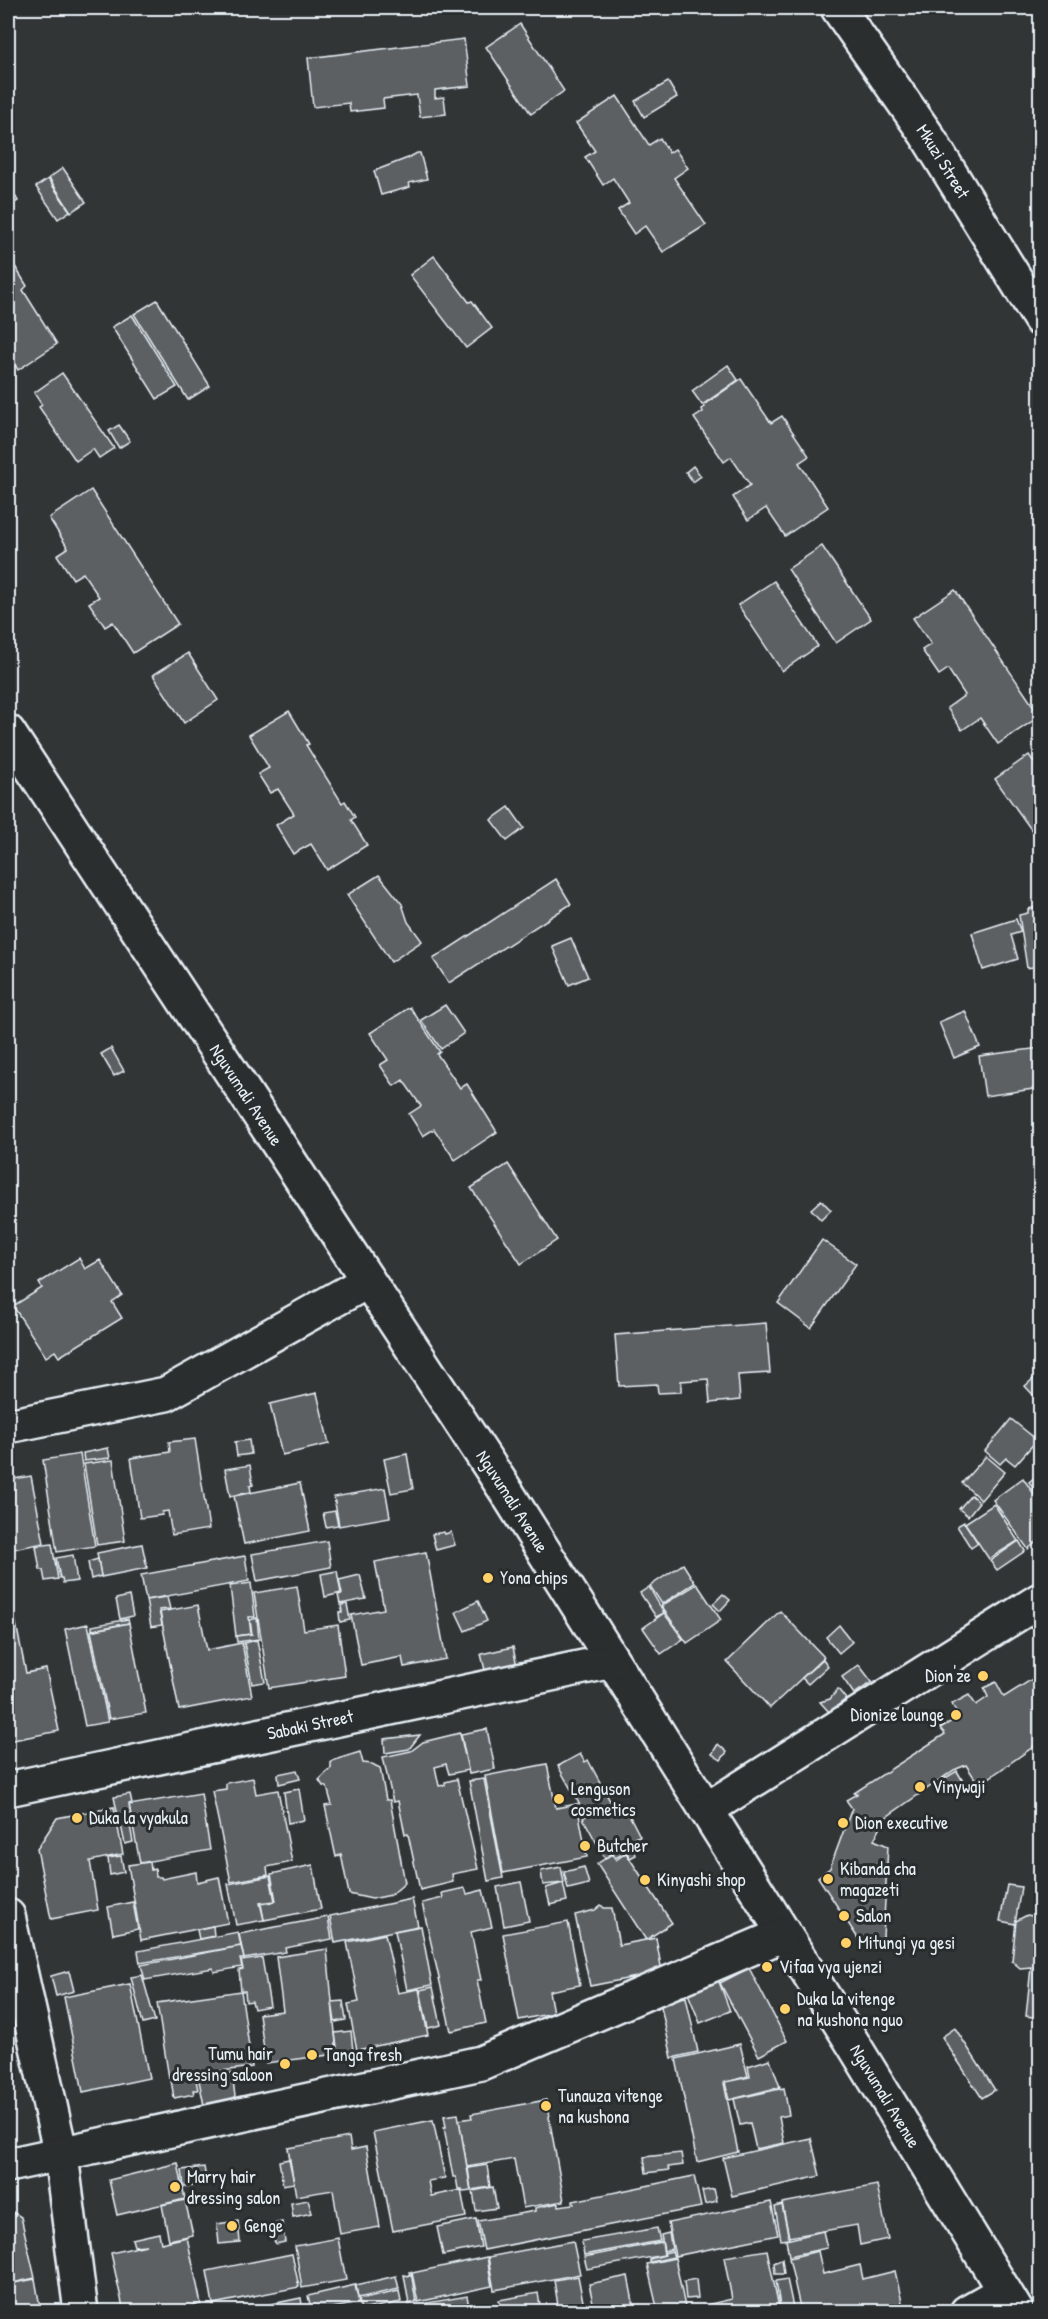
<svg xmlns="http://www.w3.org/2000/svg" width="1048" height="2319" viewBox="0 0 1048 2319" font-family="'Patrick Hand',sans-serif">
	<style>
		.building { fill: #5c6063; stroke: #e8f1f8; stroke-width: 1.5 }
		.lines { fill: none; stroke-linecap: round; stroke-linejoin: round }
		.minor-casing { stroke: #e8f1f8; stroke-width: 38 }
		.minor { stroke: #2a2d2e; stroke-width: 33 }
		.poi-dot { fill: #ffd166; stroke: #2a2d2e; stroke-width: 2 }
		.labels { text-anchor: middle; stroke-width: 6; stroke-linejoin: round; paint-order: stroke }
		.street-label { font-size: 18px; fill: #e8f1f8; stroke: #2a2d2e }
		.poi-label { font-size: 18px; fill: #e8f1f8; stroke: #2a2d2e; text-anchor: start }
	</style>
	<rect width="100%" height="100%" fill="#323536"/>
	<filter id="ink" filterUnits="userSpaceOnUse"><feTurbulence type="fractalNoise" baseFrequency=".0167" numOctaves="2"/><feDisplacementMap in="SourceGraphic" scale="12" xChannelSelector="R" yChannelSelector="G"/><feConvolveMatrix kernelMatrix="1 2 1 2 8 2 1 2 1" color-interpolation-filters="sRGB"/></filter>
	<g filter="url(#ink)">
		<g class="building">
			<polygon points="520,24 564,91 531,114 486,47"/>
			<polygon points="464,39 470,86 435,90 435,98 444,97 446,114 420,117 417,95 383,99 384,108 350,112 349,103 313,107 308,58"/>
			<polygon points="668,82 677,97 644,117 635,101"/>
			<polygon points="617,96 649,145 660,138 669,153 675,149 688,168 674,178 706,225 663,252 645,226 634,234 618,210 629,203 613,178 603,185 585,157 595,151 576,123"/>
			<polygon points="417,153 420,153 427,179 409,183 410,187 381,195 374,171 408,158"/>
			<polygon points="63,168 86,202 71,212 49,178"/>
			<polygon points="48,179 70,211 58,219 36,187"/>
			<polygon points="8,183 18,201 8,207"/>
			<polygon points="8,255 27,286 23,290 57,344 18,370 8,353"/>
			<polygon points="434,256 469,302 472,301 492,328 466,348 410,275"/>
			<polygon points="157,300 210,386 188,400 134,314"/>
			<polygon points="132,315 177,387 157,399 112,327"/>
			<polygon points="728,365 738,380 702,405 692,391"/>
			<polygon points="62,373 114,448 99,458 93,449 76,461 39,407 42,405 34,393"/>
			<polygon points="741,379 771,423 782,416 809,456 799,463 828,507 785,536 766,508 748,520 733,497 750,485 731,457 724,462 694,418 703,412 702,409 705,407 704,405"/>
			<polygon points="119,425 130,441 119,448 109,431"/>
			<polygon points="693,466 701,476 693,482 686,472"/>
			<polygon points="91,490 178,624 133,653 113,622 105,627 89,603 99,597 83,573 73,579 57,555 68,548 49,518"/>
			<polygon points="822,546 871,619 836,643 788,569"/>
			<polygon points="774,581 818,646 782,671 738,605"/>
			<polygon points="955,590 1040,716 998,744 980,718 962,730 947,708 965,695 948,669 939,675 922,650 931,644 913,618"/>
			<polygon points="188,653 218,700 184,723 153,675"/>
			<polygon points="289,711 309,744 306,745 342,803 345,801 355,817 351,820 367,845 327,870 311,844 293,854 276,825 294,814 278,789 270,793 258,774 269,768 249,735"/>
			<polygon points="1029,755 1040,771 1040,842 995,779"/>
			<polygon points="509,807 524,828 507,841 491,820"/>
			<polygon points="379,875 402,904 408,922 422,941 391,962 347,895"/>
			<polygon points="556,879 571,904 449,983 433,959"/>
			<polygon points="1040,907 1040,966 1027,968 1019,915 1028,913 1028,909"/>
			<polygon points="1016,919 1021,932 1011,935 1018,959 983,970 972,933"/>
			<polygon points="571,938 588,977 569,985 552,946"/>
			<polygon points="445,1005 464,1033 441,1049 421,1020"/>
			<polygon points="410,1007 440,1052 437,1054 460,1088 467,1084 497,1132 455,1160 434,1129 423,1136 409,1114 421,1106 403,1080 394,1086 380,1065 388,1060 370,1033"/>
			<polygon points="965,1011 980,1047 954,1058 939,1022"/>
			<polygon points="111,1048 124,1071 114,1076 101,1054"/>
			<polygon points="1040,1048 1040,1088 985,1096 979,1056"/>
			<polygon points="508,1164 557,1240 521,1264 471,1188"/>
			<polygon points="821,1200 831,1210 821,1220 811,1209"/>
			<polygon points="822,1240 856,1264 811,1328 778,1303"/>
			<polygon points="79,1258 85,1269 100,1260 122,1295 112,1302 122,1318 59,1357 55,1351 46,1357 13,1306 42,1288 39,1283"/>
			<polygon points="766,1323 770,1373 738,1375 740,1400 710,1403 708,1379 681,1381 681,1392 658,1393 657,1384 619,1386 615,1335"/>
			<polygon points="1040,1373 1040,1408 1034,1401 1037,1399 1025,1386"/>
			<polygon points="317,1393 329,1444 282,1455 270,1404"/>
			<polygon points="1011,1419 1037,1440 1015,1465 1006,1458 1000,1464 985,1451"/>
			<polygon points="195,1439 209,1529 172,1535 168,1511 162,1512 162,1515 140,1518 131,1458 170,1452 169,1442"/>
			<polygon points="249,1440 251,1454 237,1456 235,1442"/>
			<polygon points="108,1448 110,1458 84,1461 83,1453"/>
			<polygon points="80,1454 95,1546 57,1552 43,1460"/>
			<polygon points="407,1454 413,1489 391,1493 384,1459"/>
			<polygon points="986,1456 1005,1472 981,1500 962,1483"/>
			<polygon points="113,1460 125,1541 97,1545 84,1464"/>
			<polygon points="250,1465 253,1485 250,1486 251,1492 230,1496 225,1469"/>
			<polygon points="1040,1473 1040,1499 1029,1482"/>
			<polygon points="31,1476 44,1543 8,1550 8,1480"/>
			<polygon points="1023,1478 1040,1503 1040,1539 1028,1549 993,1500"/>
			<polygon points="300,1483 310,1531 244,1544 234,1496"/>
			<polygon points="385,1488 390,1517 339,1526 334,1497"/>
			<polygon points="971,1495 979,1502 968,1516 959,1509"/>
			<polygon points="994,1504 1018,1541 989,1559 965,1523"/>
			<polygon points="335,1511 338,1525 326,1527 323,1513"/>
			<polygon points="964,1522 978,1543 971,1548 957,1526"/>
			<polygon points="444,1532 445,1534 451,1532 455,1545 436,1550 432,1534"/>
			<polygon points="327,1541 331,1567 257,1581 252,1554"/>
			<polygon points="1019,1541 1025,1551 997,1570 990,1561"/>
			<polygon points="52,1544 58,1579 45,1581 43,1570 40,1570 36,1546"/>
			<polygon points="142,1544 147,1568 101,1577 97,1553"/>
			<polygon points="426,1552 446,1659 404,1667 402,1657 361,1665 351,1615 384,1609 375,1562"/>
			<polygon points="73,1555 77,1581 63,1583 62,1578 60,1578 56,1558"/>
			<polygon points="245,1556 249,1581 146,1600 141,1575"/>
			<polygon points="98,1559 101,1576 91,1579 88,1562"/>
			<polygon points="683,1564 695,1583 662,1604 650,1586"/>
			<polygon points="337,1571 341,1593 325,1597 321,1574"/>
			<polygon points="360,1575 366,1599 340,1604 338,1595 342,1594 339,1580"/>
			<polygon points="251,1583 255,1617 249,1617 251,1634 236,1636 230,1586"/>
			<polygon points="697,1584 721,1620 687,1643 661,1606"/>
			<polygon points="297,1586 304,1630 338,1625 345,1676 269,1688 254,1593"/>
			<polygon points="649,1587 664,1613 656,1617 640,1593"/>
			<polygon points="723,1594 730,1600 720,1611 713,1604"/>
			<polygon points="129,1596 133,1616 120,1619 116,1599"/>
			<polygon points="167,1597 170,1609 159,1610 162,1625 151,1627 146,1600"/>
			<polygon points="478,1601 487,1621 465,1631 456,1612"/>
			<polygon points="347,1604 350,1620 340,1622 339,1612 342,1612 341,1605"/>
			<polygon points="198,1605 207,1650 242,1643 252,1696 179,1710 160,1612"/>
			<polygon points="13,1609 26,1673 46,1669 59,1731 8,1741 8,1610"/>
			<polygon points="780,1611 824,1657 770,1708 727,1662"/>
			<polygon points="664,1613 683,1639 661,1654 643,1628"/>
			<polygon points="257,1618 259,1639 237,1642 236,1636 252,1634 250,1620"/>
			<polygon points="128,1619 129,1623 92,1630 92,1626"/>
			<polygon points="129,1623 146,1713 109,1719 91,1631"/>
			<polygon points="88,1624 108,1722 85,1726 65,1629"/>
			<polygon points="839,1625 852,1642 839,1653 826,1637"/>
			<polygon points="257,1640 265,1682 252,1684 244,1643"/>
			<polygon points="513,1647 517,1667 486,1674 481,1654"/>
			<polygon points="823,1659 828,1666 808,1684 802,1678"/>
			<polygon points="859,1665 872,1682 854,1694 842,1677"/>
			<polygon points="1040,1674 1040,1742 979,1785 966,1765 954,1770 885,1818 874,1840 888,1846 883,1937 863,1946 818,1877 830,1868 852,1808 846,1800 857,1794 854,1793 945,1734 940,1728 959,1717 952,1704 969,1695 976,1705 988,1697 984,1688 996,1682 1004,1697"/>
			<polygon points="838,1689 846,1699 829,1712 820,1702 830,1699"/>
			<polygon points="487,1729 495,1769 469,1774 461,1734"/>
			<polygon points="460,1733 468,1770 449,1774 446,1764 435,1767 439,1786 445,1785 445,1782 457,1779 478,1869 452,1874 453,1882 420,1890 408,1834 405,1834 398,1801 393,1802 383,1757 411,1751 423,1742"/>
			<polygon points="420,1735 409,1749 385,1753 384,1739"/>
			<polygon points="718,1744 727,1752 721,1760 712,1754"/>
			<polygon points="360,1752 363,1763 372,1764 380,1768 386,1800 390,1800 405,1883 391,1895 372,1899 349,1894 341,1854 336,1857 325,1806 332,1805 327,1787 323,1786 319,1780 331,1768 331,1761"/>
			<polygon points="580,1754 585,1762 588,1760 616,1812 625,1807 640,1836 628,1840 636,1855 630,1858 627,1852 615,1858 613,1853 605,1858 583,1818 586,1816 558,1766"/>
			<polygon points="547,1764 556,1808 577,1804 587,1857 503,1873 485,1776"/>
			<polygon points="297,1770 300,1779 279,1784 278,1774"/>
			<polygon points="957,1771 964,1783 950,1792 942,1780"/>
			<polygon points="253,1778 256,1794 278,1790 292,1862 267,1867 268,1875 231,1882 212,1791 226,1789 226,1783"/>
			<polygon points="484,1779 503,1878 488,1881 469,1781"/>
			<polygon points="299,1789 304,1820 288,1823 284,1792"/>
			<polygon points="201,1793 210,1850 140,1863 129,1805"/>
			<polygon points="130,1794 132,1803 129,1804 131,1818 119,1821 114,1797"/>
			<polygon points="114,1807 123,1854 90,1861 98,1910 51,1919 37,1849 57,1818"/>
			<polygon points="129,1820 133,1842 125,1844 120,1821"/>
			<polygon points="626,1853 672,1923 646,1940 597,1864 612,1854 616,1860"/>
			<polygon points="121,1856 124,1872 110,1875 108,1858"/>
			<polygon points="150,1862 151,1870 155,1869 156,1877 161,1877 162,1879 196,1872 197,1882 219,1877 228,1923 141,1940 128,1865"/>
			<polygon points="313,1865 321,1909 264,1920 261,1904 276,1901 271,1874"/>
			<polygon points="561,1867 564,1883 543,1885 541,1871"/>
			<polygon points="584,1867 589,1884 568,1889 564,1872"/>
			<polygon points="270,1876 275,1901 260,1903 264,1920 236,1925 228,1884"/>
			<polygon points="521,1882 529,1921 504,1926 497,1887"/>
			<polygon points="563,1883 567,1901 550,1905 546,1888"/>
			<polygon points="1007,1885 1021,1887 1015,1924 1000,1921"/>
			<polygon points="465,1888 467,1894 483,1890 492,1927 471,1932 481,1980 477,1980 486,2023 451,2031 422,1903 443,1898 442,1893"/>
			<polygon points="1040,1898 1040,2018 1026,2016 1031,1967 1020,1968 1012,1961 1016,1921 1027,1915 1038,1917"/>
			<polygon points="412,1899 418,1926 335,1943 330,1916"/>
			<polygon points="133,1902 138,1929 113,1934 108,1907"/>
			<polygon points="601,1905 604,1908 612,1908 619,1945 656,1938 662,1972 590,1986 575,1915 595,1910"/>
			<polygon points="328,1917 332,1939 285,1948 286,1952 244,1959 239,1934"/>
			<polygon points="568,1922 580,1985 549,1991 553,2013 519,2020 503,1934"/>
			<polygon points="213,1926 214,1936 199,1939 197,1930 199,1929"/>
			<polygon points="421,1926 432,1985 407,1990 395,1931"/>
			<polygon points="238,1932 241,1946 140,1963 138,1951"/>
			<polygon points="385,1934 398,1993 419,1989 428,2035 357,2050 348,2004 359,2002 347,1942"/>
			<polygon points="241,1946 244,1959 240,1959 242,1967 214,1972 213,1968 145,1980 141,1965"/>
			<polygon points="327,1949 337,2054 266,2063 259,2014 283,2011 276,1957"/>
			<polygon points="262,1958 270,2006 254,2009 252,2001 246,2002 245,1991 241,1991 239,1970 243,1969 241,1961"/>
			<polygon points="749,1968 787,2041 759,2056 720,1983"/>
			<polygon points="69,1971 74,1991 56,1996 51,1976"/>
			<polygon points="142,1975 155,2021 143,2024 131,1977"/>
			<polygon points="718,1979 730,2011 700,2023 687,1991"/>
			<polygon points="130,1984 149,2078 83,2092 64,1997"/>
			<polygon points="433,1987 441,2025 428,2028 420,1990"/>
			<polygon points="241,1991 252,2067 169,2078 157,2003"/>
			<polygon points="686,1997 698,2052 672,2058 660,2002"/>
			<polygon points="343,2001 346,2020 335,2022 332,2002"/>
			<polygon points="955,2028 995,2090 982,2098 942,2037"/>
			<polygon points="351,2031 353,2051 338,2053 335,2033"/>
			<polygon points="740,2044 748,2076 724,2083 738,2152 697,2162 676,2059"/>
			<polygon points="770,2059 780,2087 729,2100 725,2082 750,2077 748,2066"/>
			<polygon points="223,2072 223,2074 232,2073 236,2104 205,2110 198,2076 210,2074 211,2076"/>
			<polygon points="195,2075 198,2090 193,2090 194,2094 174,2098 171,2080"/>
			<polygon points="784,2088 789,2115 779,2117 784,2143 756,2149 750,2123 740,2125 734,2099"/>
			<polygon points="546,2100 564,2201 523,2208 514,2159 467,2167 459,2120 472,2118 471,2114"/>
			<polygon points="458,2114 471,2191 463,2192 462,2189 458,2189 456,2177 453,2177 444,2127 446,2127 444,2116"/>
			<polygon points="433,2120 445,2178 428,2181 431,2196 461,2190 466,2217 393,2231 373,2132"/>
			<polygon points="349,2137 351,2150 366,2147 380,2227 340,2234 333,2190 296,2196 288,2148"/>
			<polygon points="811,2138 820,2176 732,2196 723,2158"/>
			<polygon points="681,2153 683,2165 668,2167 669,2170 646,2173 644,2157"/>
			<polygon points="289,2159 294,2183 283,2185 279,2161"/>
			<polygon points="178,2163 185,2199 117,2215 109,2180"/>
			<polygon points="487,2165 490,2187 471,2190 468,2168"/>
			<polygon points="204,2167 207,2185 184,2187 182,2170"/>
			<polygon points="694,2176 701,2207 484,2250 478,2221 535,2211 535,2208 558,2203 559,2206 574,2204 573,2201"/>
			<polygon points="877,2185 888,2239 860,2245 857,2225 789,2237 782,2203"/>
			<polygon points="493,2187 497,2208 476,2211 473,2191"/>
			<polygon points="714,2189 717,2201 705,2204 702,2191"/>
			<polygon points="185,2200 193,2235 169,2240 162,2205"/>
			<polygon points="308,2200 312,2213 293,2217 291,2203"/>
			<polygon points="771,2202 778,2235 675,2256 668,2223"/>
			<polygon points="782,2205 789,2239 781,2240 775,2207"/>
			<polygon points="8,2209 21,2217 35,2278 8,2284"/>
			<polygon points="476,2219 481,2247 443,2255 437,2227"/>
			<polygon points="238,2221 240,2242 219,2244 217,2224"/>
			<polygon points="282,2222 285,2242 276,2244 266,2226"/>
			<polygon points="657,2228 660,2241 584,2255 582,2241"/>
			<polygon points="823,2231 827,2248 789,2256 786,2240"/>
			<polygon points="159,2233 161,2243 187,2237 201,2304 167,2312 124,2312 111,2253 146,2245 134,2246 132,2239"/>
			<polygon points="669,2233 672,2249 664,2251 661,2235"/>
			<polygon points="338,2238 346,2280 302,2288 295,2246"/>
			<polygon points="573,2241 580,2274 494,2290 488,2257"/>
			<polygon points="662,2242 664,2255 587,2269 584,2257"/>
			<polygon points="767,2250 780,2312 703,2312 702,2306 732,2299 724,2257"/>
			<polygon points="672,2251 674,2257 650,2262 650,2259 665,2255 664,2253"/>
			<polygon points="818,2251 823,2274 860,2265 863,2279 895,2271 904,2311 801,2312 789,2258"/>
			<polygon points="292,2254 299,2287 213,2304 207,2271"/>
			<polygon points="487,2257 492,2286 418,2302 412,2273"/>
			<polygon points="675,2258 686,2312 658,2312 647,2264"/>
			<polygon points="782,2259 784,2274 775,2274 774,2263"/>
			<polygon points="409,2272 411,2272 416,2302 409,2304 404,2275 410,2276"/>
			<polygon points="396,2276 399,2289 358,2298 356,2285"/>
			<polygon points="578,2276 585,2312 559,2312 554,2280"/>
			<polygon points="628,2276 635,2312 595,2312 589,2284"/>
			<polygon points="35,2279 41,2312 8,2312 8,2304 11,2303 11,2308 13,2307 9,2284"/>
			<polygon points="696,2279 698,2298 686,2299 684,2281"/>
			<polygon points="787,2279 794,2312 781,2312 776,2281"/>
			<polygon points="355,2285 359,2303 312,2312 308,2296"/>
			<polygon points="399,2291 401,2302 361,2310 359,2300"/>
			<polygon points="538,2293 541,2312 501,2312 499,2300"/>
			<polygon points="467,2296 470,2312 428,2312 427,2303"/>
			<polygon points="301,2298 303,2312 233,2312"/>
		</g>
		<g class="lines">
			<g class="minor-casing">
				<g id="minor">
					<path id="s1" d="M838 8 926 134 1040 319"/>
					<path id="s2" d="M8 732 506 1491 852 2042 1017 2312"/>
					<polyline points="8,1426 166,1394 368,1281"/>
					<path id="s3" d="M8 1789 612 1661"/>
					<polyline points="706,1810 1040,1600"/>
					<polyline points="8,1916 61,2155 81,2312"/>
					<polyline points="8,2165 481,2063 782,1935"/>
					<polyline points="967,2312 1004,2291"/>
				</g>
			</g>
			<use href="#minor" class="minor"/>
		</g>
	</g>
	<g class="poi-dot">
		<circle cx="488" cy="1578" r="6"/>
		<circle cx="983" cy="1676" r="6"/>
		<circle cx="956" cy="1715" r="6"/>
		<circle cx="920" cy="1787" r="6"/>
		<circle cx="559" cy="1799" r="6"/>
		<circle cx="77" cy="1818" r="6"/>
		<circle cx="843" cy="1823" r="6"/>
		<circle cx="585" cy="1846" r="6"/>
		<circle cx="828" cy="1879" r="6"/>
		<circle cx="645" cy="1880" r="6"/>
		<circle cx="844" cy="1916" r="6"/>
		<circle cx="846" cy="1943" r="6"/>
		<circle cx="767" cy="1967" r="6"/>
		<circle cx="785" cy="2009" r="6"/>
		<circle cx="312" cy="2055" r="6"/>
		<circle cx="285" cy="2064" r="6"/>
		<circle cx="546" cy="2106" r="6"/>
		<circle cx="175" cy="2187" r="6"/>
		<circle cx="232" cy="2226" r="6"/>
	</g>
	<g class="labels">
		<g class="street-label">
			<text dy="6" stroke="none"><textPath href="#s1" startOffset="186">Mkuzi Street</textPath></text>
			<text dy="6" stroke="none"><textPath href="#s2" startOffset="434">Nguvumali Avenue</textPath></text>
			<text dy="6" stroke="none"><textPath href="#s2" startOffset="920">Nguvumali Avenue</textPath></text>
			<text dy="6" stroke="none"><textPath href="#s3" startOffset="309">Sabaki Street</textPath></text>
			<text dy="6" stroke="none"><textPath href="#s2" startOffset="1622">Nguvumali Avenue</textPath></text>
		</g>
		<g class="poi-label">
			<text x="500" y="1584">Yona chips</text>
			<text x="971" y="1682" text-anchor="end">Dion'ze</text>
			<text x="944" y="1721" text-anchor="end">Dionize lounge</text>
			<text x="932" y="1793">Vinywaji</text>
			<text x="571" y="1795">Lenguson<tspan x="571" dy="21">cosmetics</tspan></text>
			<text x="89" y="1824">Duka la vyakula</text>
			<text x="855" y="1829">Dion executive</text>
			<text x="597" y="1852">Butcher</text>
			<text x="840" y="1875">Kibanda cha<tspan x="840" dy="21">magazeti</tspan></text>
			<text x="657" y="1886">Kinyashi shop</text>
			<text x="856" y="1922">Salon</text>
			<text x="858" y="1949">Mitungi ya gesi</text>
			<text x="779" y="1973">Vifaa vya ujenzi</text>
			<text x="797" y="2005">Duka la vitenge<tspan x="797" dy="21">na kushona nguo</tspan></text>
			<text x="273" y="2060" text-anchor="end">Tumu hair<tspan x="273" dy="21">dressing saloon</tspan></text>
			<text x="324" y="2061">Tanga fresh</text>
			<text x="558" y="2102">Tunauza vitenge<tspan x="558" dy="21">na kushona</tspan></text>
			<text x="187" y="2183">Marry hair<tspan x="187" dy="21">dressing salon</tspan></text>
			<text x="244" y="2232">Genge</text>
		</g>
	</g>
	<rect width="1048" height="2319" fill="none" stroke="#2a2d2e" stroke-width="30"/>
	<rect x="15" y="15" width="1018" height="2289" fill="none" stroke="#e8f1f8" stroke-width="2" filter="url(#ink)"/>
</svg>
